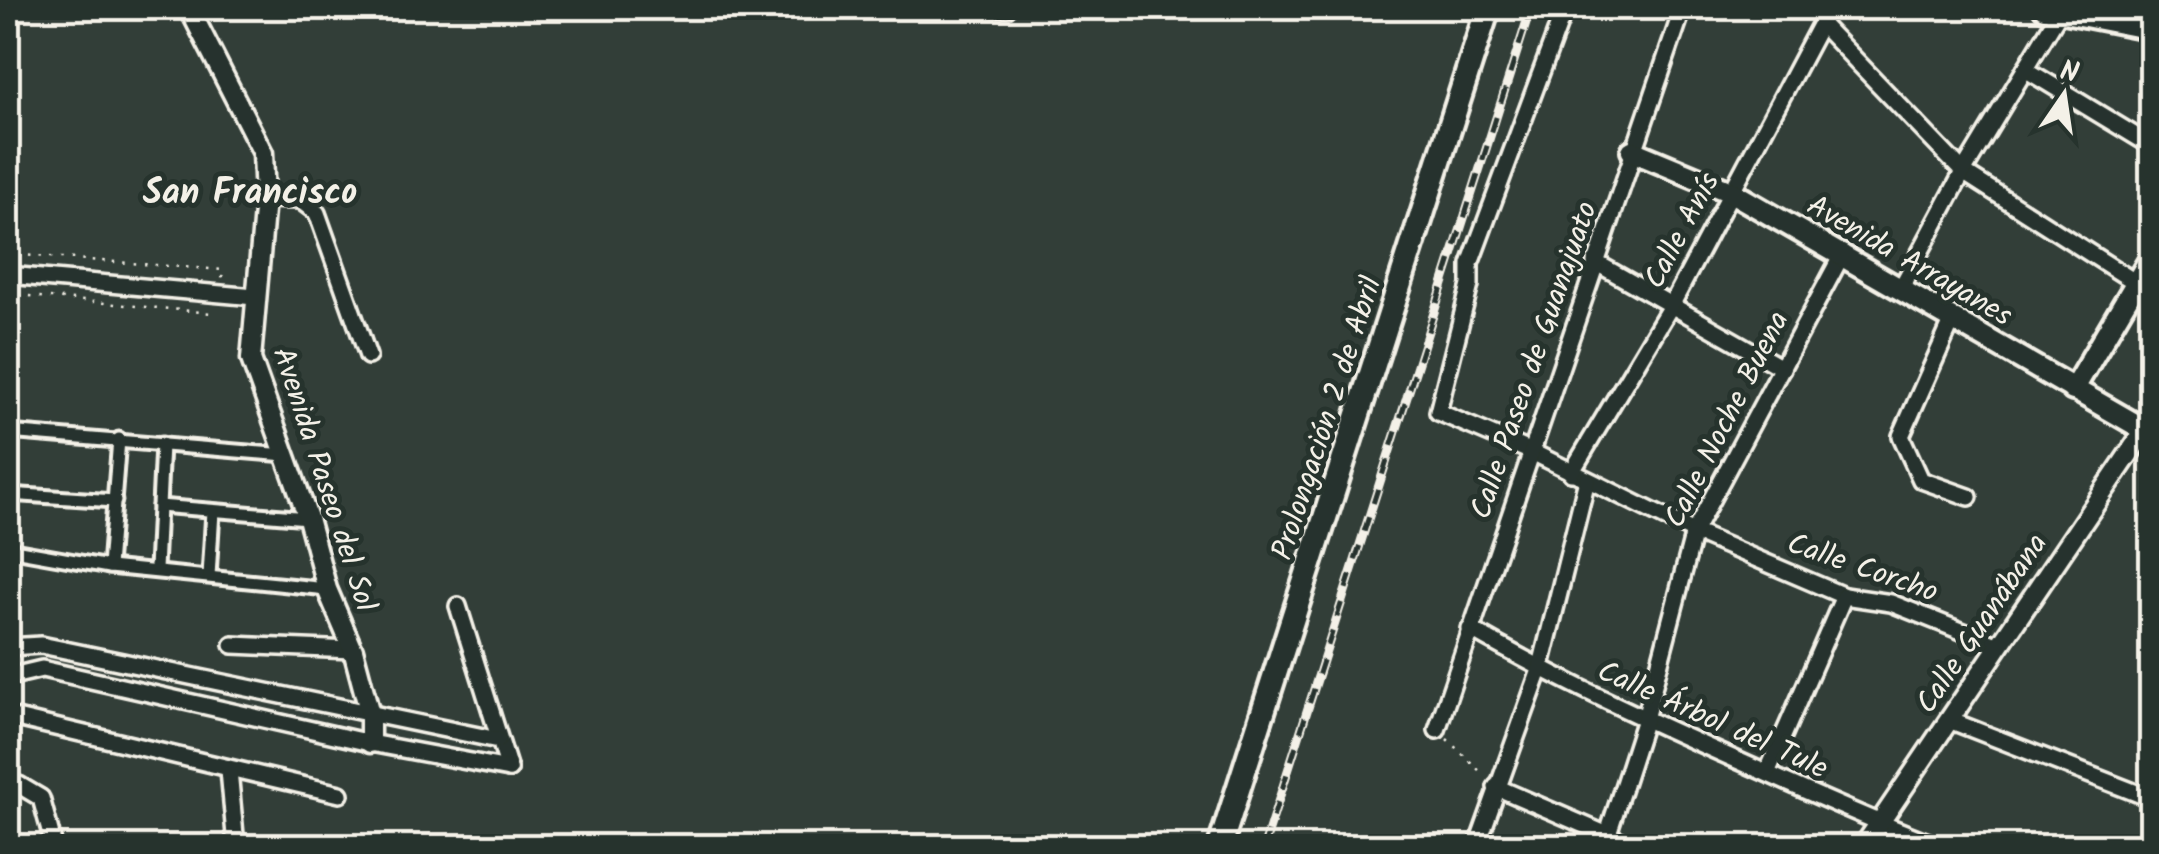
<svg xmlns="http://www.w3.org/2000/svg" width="2159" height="854" viewBox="0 0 2159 854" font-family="Kalam,sans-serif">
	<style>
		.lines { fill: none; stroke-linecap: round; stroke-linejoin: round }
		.pedestrian-casing { stroke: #f4f1e8; stroke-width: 19 }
		.minor-casing { stroke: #f4f1e8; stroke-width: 22 }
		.tertiary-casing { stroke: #f4f1e8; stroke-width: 25 }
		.secondary-casing { stroke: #f4f1e8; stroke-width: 28 }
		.primary-casing { stroke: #f4f1e8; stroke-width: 30 }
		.path { stroke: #f4f1e8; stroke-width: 2.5; stroke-dasharray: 2.5 8; stroke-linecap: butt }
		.pedestrian { stroke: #26332d; stroke-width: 11 }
		.minor { stroke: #26332d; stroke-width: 15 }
		.tertiary { stroke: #26332d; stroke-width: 18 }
		.secondary { stroke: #26332d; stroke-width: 20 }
		.primary { stroke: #26332d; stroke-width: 22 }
		.rail-casing { stroke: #f4f1e8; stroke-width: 9 }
		.rail { stroke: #26332d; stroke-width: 5; stroke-dasharray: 15; stroke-linecap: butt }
		.labels { text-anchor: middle; stroke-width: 10; stroke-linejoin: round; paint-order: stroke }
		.street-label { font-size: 30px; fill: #f4f1e8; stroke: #26332d }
		.quarter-label { font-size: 35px; font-weight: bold; fill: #f4f1e8; stroke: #26332d }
	</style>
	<rect width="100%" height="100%" fill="#323e38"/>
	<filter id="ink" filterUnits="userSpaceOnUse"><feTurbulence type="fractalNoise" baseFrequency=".01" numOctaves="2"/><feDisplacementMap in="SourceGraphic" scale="20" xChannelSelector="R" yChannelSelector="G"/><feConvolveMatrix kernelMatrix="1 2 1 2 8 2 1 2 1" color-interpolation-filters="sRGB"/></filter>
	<g filter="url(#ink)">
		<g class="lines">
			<g class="pedestrian-casing">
				<g id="pedestrian">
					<polyline points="8,432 286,455"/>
					<polyline points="8,494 115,501"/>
					<polyline points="159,506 308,518"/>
					<polyline points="8,549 109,567 327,589"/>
					<polyline points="109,567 119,439"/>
					<polyline points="156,569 162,444"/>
					<polyline points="209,576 213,511"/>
				</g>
			</g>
			<g class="minor-casing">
				<g id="minor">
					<polyline points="993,8 1007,8"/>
					<polyline points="1565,8 1470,264 1470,285 1438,412 1532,452 1694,532 1844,596 1891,603 1999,646"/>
					<polyline points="1821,24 1963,172 2152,293"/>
					<polyline points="2025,69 2152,146"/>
					<polyline points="265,199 300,200 317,213 368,356"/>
					<polyline points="1595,262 1782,368"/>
					<polyline points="8,275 255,297"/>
					<polyline points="1901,288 1963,172 2062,8"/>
					<polyline points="1953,319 1901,436 1921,480 1969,497"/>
					<polyline points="1571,473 1672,304 1829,8"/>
					<polyline points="458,606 509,769"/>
					<path d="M1470 629C1560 681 1653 723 1748 765 1811 793 1874 822 1939 846"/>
					<polyline points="233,645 353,650"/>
					<polyline points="8,647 41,645 498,740"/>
					<polyline points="8,677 42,669 370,743 509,769"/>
					<polyline points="8,716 340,794"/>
					<polyline points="1949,720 2152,799"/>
					<polyline points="1437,730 1683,8"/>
					<polyline points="229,770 236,846"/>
					<polyline points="1767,773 1844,596"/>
					<polyline points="8,786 19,785 41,798 54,846"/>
					<polyline points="1496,787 1633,846"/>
					<polyline points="1477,846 1540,670 1587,480"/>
					<polyline points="1604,846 1645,719 1694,532 1843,253"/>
				</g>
			</g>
			<g class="tertiary-casing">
				<g id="tertiary">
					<polyline points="189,8 263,153 265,199 251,359 308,518 327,589 353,650 370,714 370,743"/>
					<polyline points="1864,846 2145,430"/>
				</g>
			</g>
			<g class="secondary-casing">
				<g id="secondary">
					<polyline points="2044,8 2152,29"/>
					<polyline points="1632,151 1733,193 2152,434"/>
					<polyline points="2073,390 2152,256"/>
				</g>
			</g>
			<g class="primary-casing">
				<polyline id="primary" points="1220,846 1488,8"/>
			</g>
			<g class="path">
				<polyline points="8,254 223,270 222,278"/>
				<polyline points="8,294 212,313"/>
				<polyline points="1447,739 1484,775"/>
			</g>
			<use href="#pedestrian" class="pedestrian"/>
			<use href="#minor" class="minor"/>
			<use href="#tertiary" class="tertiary"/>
			<use href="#secondary" class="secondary"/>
			<use href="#primary" class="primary"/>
			<g class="rail-casing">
				<polyline id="rail" points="1264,846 1531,8"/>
			</g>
			<use href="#rail" class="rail"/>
		</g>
	</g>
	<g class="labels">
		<g class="street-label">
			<text transform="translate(1681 230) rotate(-62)" y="10">Calle Anís</text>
			<text transform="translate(1910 260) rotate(30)" y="10">Avenida Arrayanes</text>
			<text transform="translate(1533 360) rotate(-71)" y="10">Calle Paseo de Guanajuato</text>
			<text transform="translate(1326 418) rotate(-72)" y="10">Prolongación 2 de Abril</text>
			<text transform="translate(1726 419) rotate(-63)" y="10">Calle Noche Buena</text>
			<text transform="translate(325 479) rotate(72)" y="10">Avenida Paseo del Sol</text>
			<text transform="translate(1863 567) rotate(19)" y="10">Calle Corcho</text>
			<text transform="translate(1981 623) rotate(-56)" y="10">Calle Guanábana</text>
			<text transform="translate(1713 719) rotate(24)" y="10">Calle Árbol del Tule</text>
		</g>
		<g class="quarter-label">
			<text x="250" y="203">San Francisco</text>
		</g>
	</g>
	<rect width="2159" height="854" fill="none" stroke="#26332d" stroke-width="40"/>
	<rect x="20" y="20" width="2119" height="814" fill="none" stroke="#f4f1e8" stroke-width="4" filter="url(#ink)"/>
	<g transform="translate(2064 95) rotate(13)" stroke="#26332d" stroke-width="8" paint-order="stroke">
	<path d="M0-8L18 38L0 25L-18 38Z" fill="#f4f1e8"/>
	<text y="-15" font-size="28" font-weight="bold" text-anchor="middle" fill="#f4f1e8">N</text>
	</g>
</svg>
